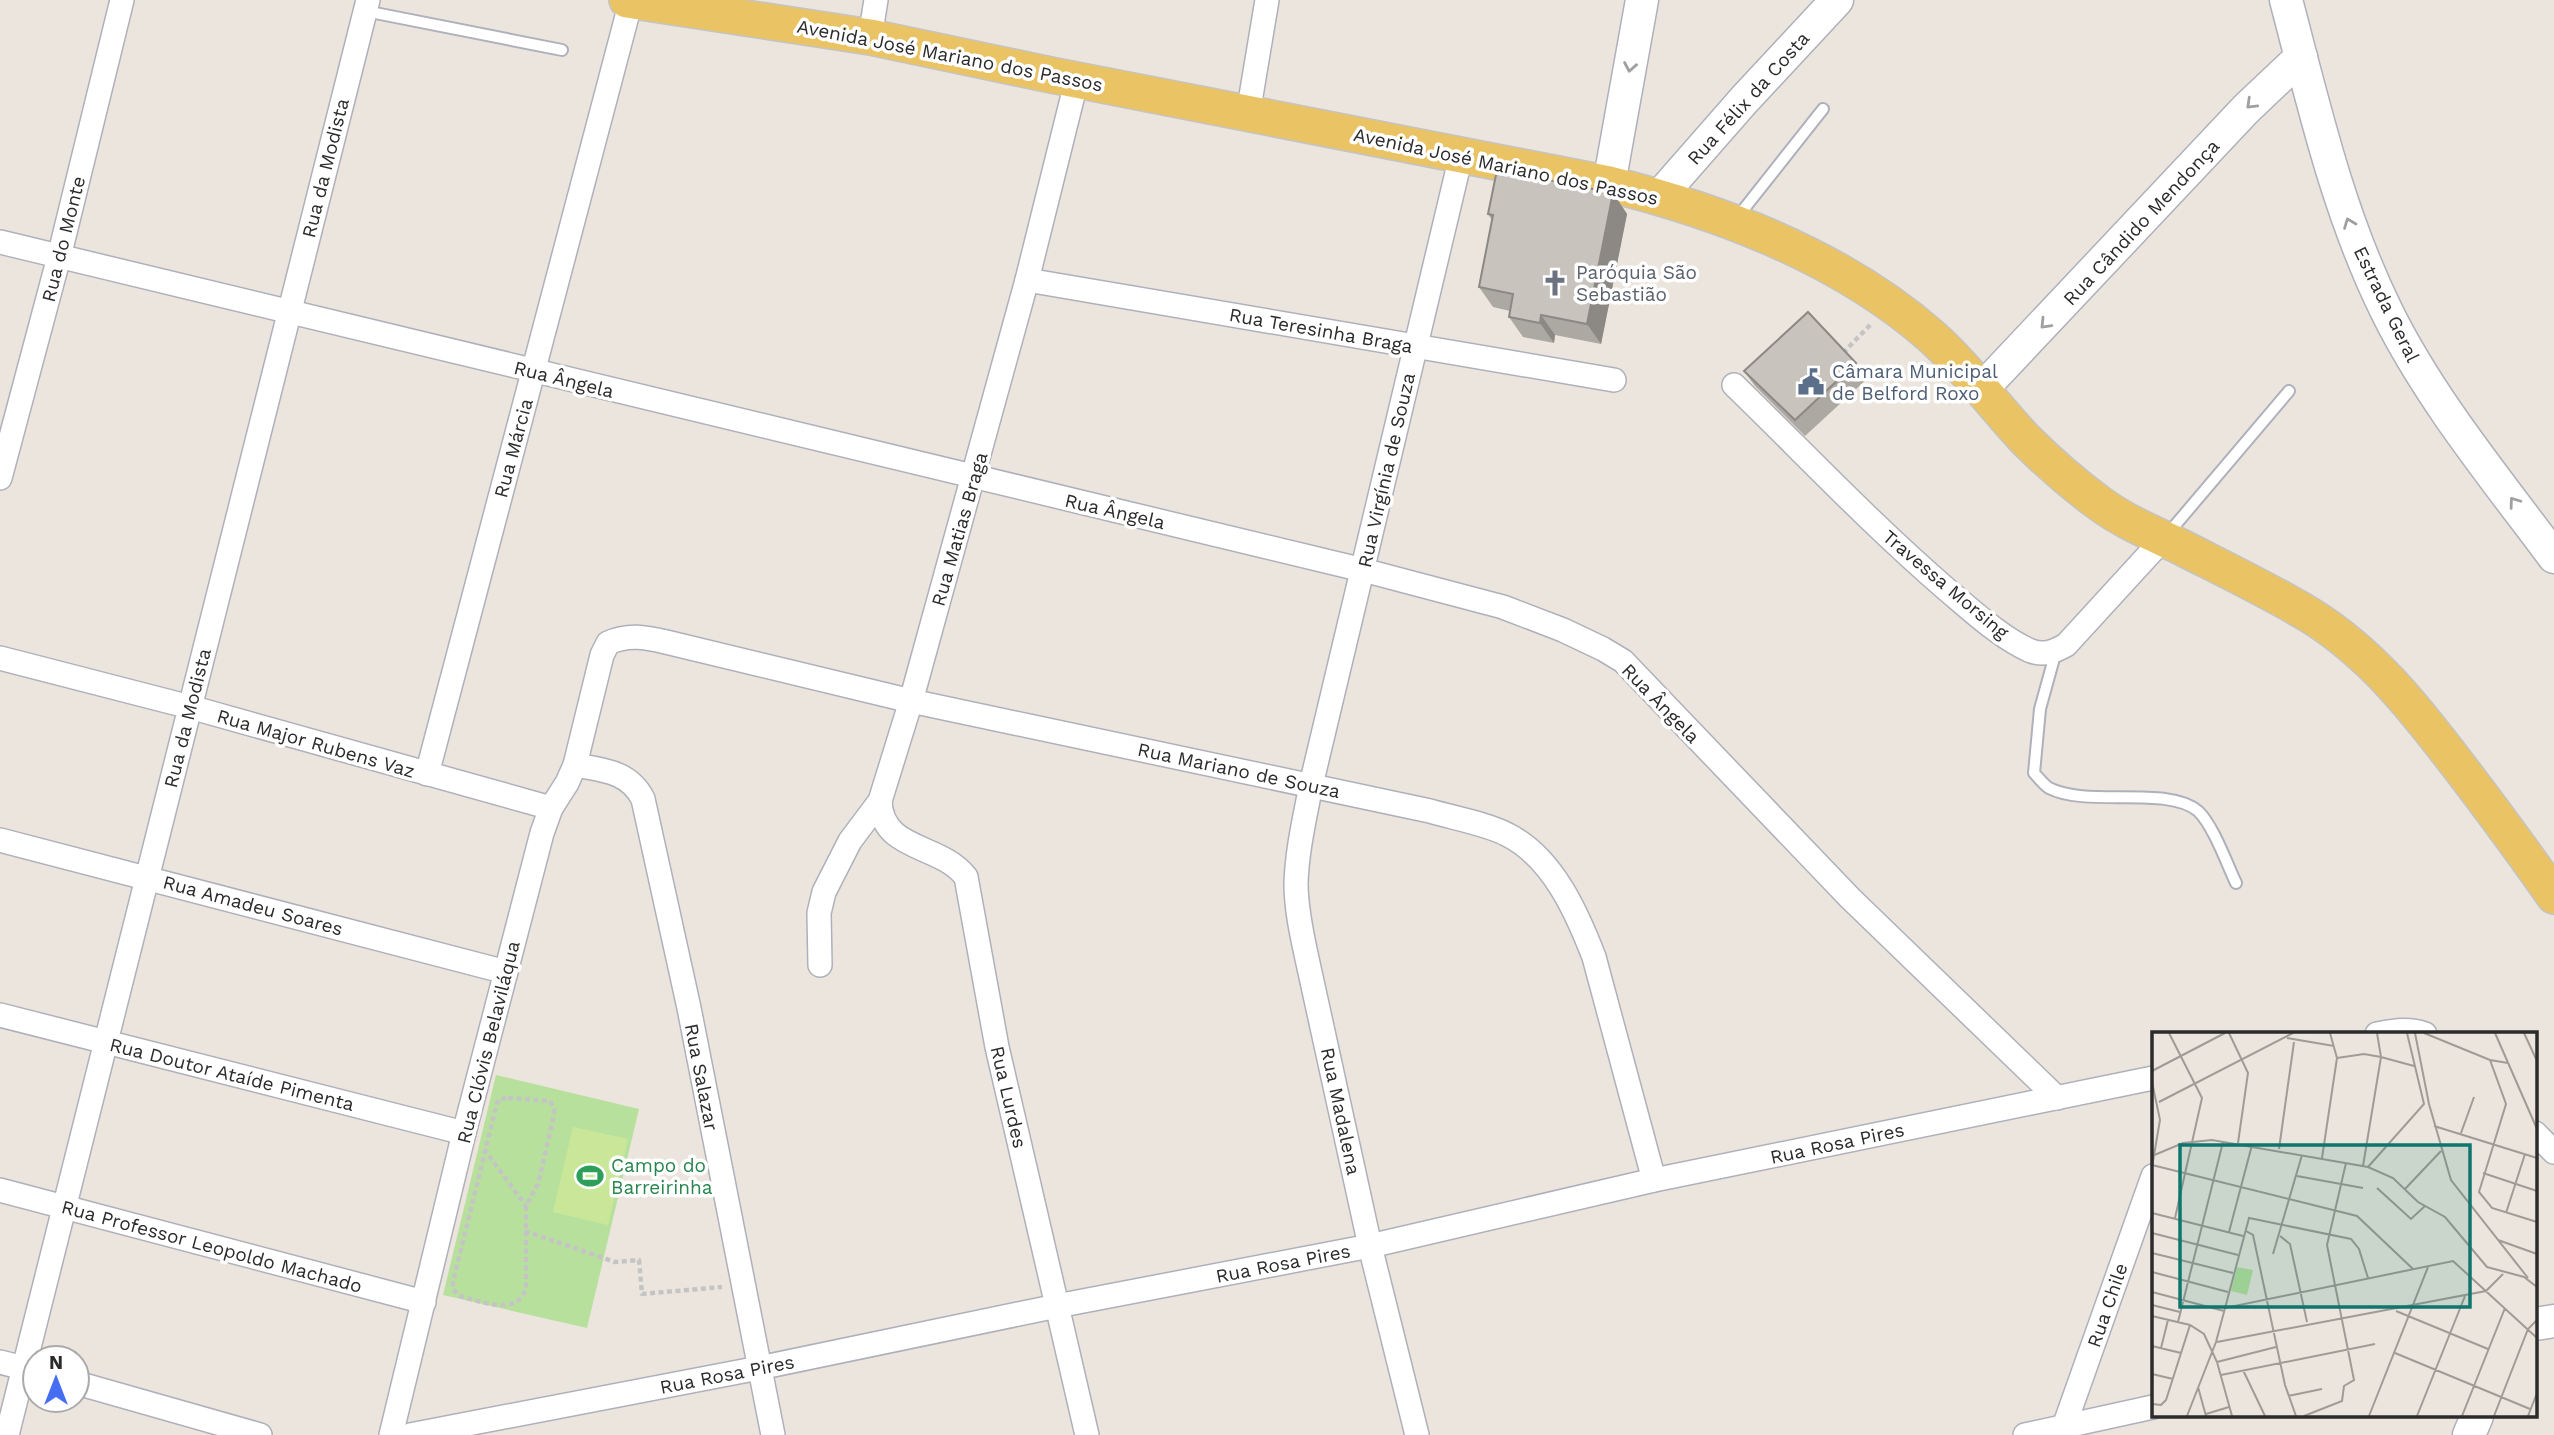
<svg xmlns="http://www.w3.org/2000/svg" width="2554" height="1435" viewBox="0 0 2554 1435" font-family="'Work Sans',sans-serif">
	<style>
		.green { fill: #b7e09c }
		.pitch { fill: #cae799 }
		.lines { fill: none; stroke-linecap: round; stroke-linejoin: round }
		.lane-casing { stroke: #aeb1bb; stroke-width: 14 }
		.street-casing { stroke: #aeb1bb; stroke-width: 26 }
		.secondary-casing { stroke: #aeb1bb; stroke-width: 35 }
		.primary-casing { stroke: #c4c4c4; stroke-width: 38 }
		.path { stroke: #c4c4c4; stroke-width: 4.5; stroke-dasharray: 5 3.5; stroke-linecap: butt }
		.lane { stroke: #fff; stroke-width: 10 }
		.street { stroke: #fff; stroke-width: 23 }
		.secondary { stroke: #fff; stroke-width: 32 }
		.primary { stroke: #eac464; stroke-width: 35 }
		.wall { fill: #aca8a2 }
		.shaded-wall { fill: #8c8884 }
		.building { fill: #c8c3bc; stroke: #8c8884; stroke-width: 2 }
		.oneway { stroke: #a0a0a0 }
		.labels { text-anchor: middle; stroke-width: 7; stroke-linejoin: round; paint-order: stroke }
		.street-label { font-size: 19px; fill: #2b2b2b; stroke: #fff }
		.worship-label { font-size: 19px; fill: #5b616d; stroke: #fff; text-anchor: start }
		.service-label { font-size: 19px; fill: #4e5e75; stroke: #fff; text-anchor: start }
		.leisure-label { font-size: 19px; fill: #27864d; stroke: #fff; text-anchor: start }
		.inset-road { fill: none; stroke: #9f9b96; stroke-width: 2 }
		.view { fill: #0f766e; fill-opacity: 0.15; stroke: #0f766e; stroke-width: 3.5 }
		.inset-edge { fill: none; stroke: #2b2b2b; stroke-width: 3.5 }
	</style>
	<rect width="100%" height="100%" fill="#ece5dd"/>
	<polygon class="green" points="496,1075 639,1109 587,1328 443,1295"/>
	<polygon class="pitch" points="573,1127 628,1139 608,1225 553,1212"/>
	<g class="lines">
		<g class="lane-casing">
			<g id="lane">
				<polyline points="365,11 562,50"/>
				<polyline points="1736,219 1823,109"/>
				<polyline points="2166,536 2289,391"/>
				<path d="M2056 651 2040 709 2034 773C2038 777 2044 785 2049 788 2088 808 2167 785 2198 811 2213 825 2227 864 2236 883"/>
			</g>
		</g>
		<g class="street-casing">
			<g id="street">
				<polyline points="870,37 876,0"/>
				<polyline points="1248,114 1267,0"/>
				<polyline points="0,242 1363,570 1503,607 1563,630 1603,649 1623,661 1850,898 2057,1098"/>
				<polyline points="1027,280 1614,380"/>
				<path d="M1734 385C1804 453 1871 524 1945 588 1970 609 2002 639 2031 651 2045 656 2055 651 2066 645L2164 538"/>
				<polyline points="0,478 59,257 122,0"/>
				<polyline points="0,658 190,707 551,808"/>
				<path d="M575 765C602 770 629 771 643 799L689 1008 773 1435"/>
				<polyline points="427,774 631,1"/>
				<path d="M880 801C882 852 940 843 966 877L997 1047 1087 1435"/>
				<polyline points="0,840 506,972"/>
				<polyline points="820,965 819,913 824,892 850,841 880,801 911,701 1027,280 1077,79"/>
				<polyline points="0,1015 464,1133"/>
				<path d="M2377 1034C2394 1031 2408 1028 2425 1034"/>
				<polyline points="2535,1133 2554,1152"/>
				<polyline points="0,1190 424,1302"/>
				<polyline points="0,1362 35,1371"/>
				<polyline points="77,1383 260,1435"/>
				<polyline points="7,1435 368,0"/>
				<path d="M391 1435 464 1133 542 833 551 808 567 783 575 765 602 655 608 643C628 634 645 637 666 642L911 701 1430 811C1453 818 1488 824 1508 835 1553 858 1577 913 1594 957L1654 1180"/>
				<polyline points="410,1435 759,1368 1057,1306 1370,1246 1654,1180 2153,1078"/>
				<path d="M1417 1435 1370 1246 1306 954C1301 931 1296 907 1296 883 1297 850 1305 817 1311 785L1461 156"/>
				<polyline points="2025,1435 2153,1407"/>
				<polyline points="2061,1435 2153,1176"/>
			</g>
		</g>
		<g class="secondary-casing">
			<g id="secondary">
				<path d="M2286 0C2314 106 2338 213 2387 312 2430 399 2496 479 2554 557"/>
				<polyline points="1609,184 1642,0"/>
				<polyline points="1659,197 1744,100 1837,0"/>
				<polyline points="1983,388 2246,109 2301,57"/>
				<polyline points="2535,1324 2554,1321"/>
				<polyline points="2469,1435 2477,1416"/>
			</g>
		</g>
		<g class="primary-casing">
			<path id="primary" d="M627 0 870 37 1051 75 1609 184C1722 212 1842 258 1931 336 1966 367 1993 405 2025 439 2048 462 2073 484 2099 503 2123 521 2152 533 2179 546 2222 568 2266 589 2308 614 2372 653 2416 710 2461 769 2493 811 2524 853 2554 896"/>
		</g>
		<g class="path">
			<polyline points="1843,353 1872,323"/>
			<path d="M508 1098 550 1101 554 1109V1115L538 1184 526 1206V1289C516 1317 481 1301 459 1296L453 1289V1282L497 1103 499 1099Z"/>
			<polyline points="484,1149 526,1206"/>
			<polyline points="525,1231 615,1262 639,1260 642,1294 722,1287"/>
		</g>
		<use href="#lane" class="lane"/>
		<use href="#street" class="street"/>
		<use href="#secondary" class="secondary"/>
		<use href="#primary" class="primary"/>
	</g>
	<g class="wall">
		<polygon points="1613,193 1627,214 1601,344 1555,335 1554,343 1523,337 1509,317 1510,311 1493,307 1479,287 1492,220 1488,214"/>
		<polygon points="1856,363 1867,379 1805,436 1755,386 1744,371"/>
	</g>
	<g class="shaded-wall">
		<polygon points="1613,193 1627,214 1601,344 1587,324"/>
		<polygon points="1541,315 1555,335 1554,343 1540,323"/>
	</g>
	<g class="building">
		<polygon points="1497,170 1613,193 1587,324 1541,315 1540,323 1509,317 1513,294 1479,287 1493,215 1488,214"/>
		<polygon points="1808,312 1856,363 1795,420 1744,371"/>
	</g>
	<defs><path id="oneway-chevron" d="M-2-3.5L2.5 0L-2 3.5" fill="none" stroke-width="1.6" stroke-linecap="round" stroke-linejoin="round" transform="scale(1.75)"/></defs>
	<g class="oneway">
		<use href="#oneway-chevron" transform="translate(1630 67) rotate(100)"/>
		<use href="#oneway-chevron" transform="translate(2251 104) rotate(136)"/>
		<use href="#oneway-chevron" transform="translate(2349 223) rotate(-111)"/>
		<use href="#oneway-chevron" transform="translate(2045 324) rotate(134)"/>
		<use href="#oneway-chevron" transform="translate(2514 502) rotate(-126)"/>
	</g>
	<defs>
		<g id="church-bare" transform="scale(2.1)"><path d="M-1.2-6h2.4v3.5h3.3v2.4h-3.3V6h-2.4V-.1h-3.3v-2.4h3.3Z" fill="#6b7280" stroke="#fff" stroke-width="2.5" paint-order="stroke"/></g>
		<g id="civic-bare" transform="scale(2.1)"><path d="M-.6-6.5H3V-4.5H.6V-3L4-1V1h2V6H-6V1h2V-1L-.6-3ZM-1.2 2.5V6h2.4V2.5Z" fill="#5c6f8a" stroke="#fff" stroke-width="2.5" paint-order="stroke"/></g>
		<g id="stadium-bare" transform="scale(2.1)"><path d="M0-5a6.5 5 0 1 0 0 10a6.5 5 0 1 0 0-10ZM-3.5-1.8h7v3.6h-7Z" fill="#2e9e5b" stroke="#fff" stroke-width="2.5" paint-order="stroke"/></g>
	</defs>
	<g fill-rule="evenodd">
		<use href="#church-bare" x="1555" y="283"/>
		<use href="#civic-bare" x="1811" y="382"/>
		<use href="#stadium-bare" x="590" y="1176"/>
	</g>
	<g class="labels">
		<g class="street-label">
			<text transform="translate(950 55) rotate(11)" y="7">Avenida José Mariano dos Passos</text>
			<text transform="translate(1748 98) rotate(-48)" y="7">Rua Félix da Costa</text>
			<text transform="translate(1506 166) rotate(12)" y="7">Avenida José Mariano dos Passos</text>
			<text transform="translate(325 168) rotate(-76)" y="7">Rua da Modista</text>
			<text transform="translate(2141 222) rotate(-47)" y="7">Rua Cândido Mendonça</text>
			<text transform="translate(63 239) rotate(-76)" y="7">Rua do Monte</text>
			<text transform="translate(2387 304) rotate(64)" y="7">Estrada Geral</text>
			<text transform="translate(1321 330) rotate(10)" y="7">Rua Teresinha Braga</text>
			<text transform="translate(564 379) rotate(14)" y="7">Rua Ângela</text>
			<text transform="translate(513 448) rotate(-75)" y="7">Rua Márcia</text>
			<text transform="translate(1386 470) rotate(-77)" y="7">Rua Virgínia de Souza</text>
			<text transform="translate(1115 511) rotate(13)" y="7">Rua Ângela</text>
			<text transform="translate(959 529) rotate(-74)" y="7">Rua Matias Braga</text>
			<text transform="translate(1946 584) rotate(40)" y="7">Travessa Morsing</text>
			<text transform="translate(1661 703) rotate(46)" y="7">Rua Ângela</text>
			<text transform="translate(187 718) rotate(-76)" y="7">Rua da Modista</text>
			<text transform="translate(316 743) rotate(16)" y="7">Rua Major Rubens Vaz</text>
			<text transform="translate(1239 770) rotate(12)" y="7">Rua Mariano de Souza</text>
			<text transform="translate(253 905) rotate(15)" y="7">Rua Amadeu Soares</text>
			<text transform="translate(488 1042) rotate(-76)" y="7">Rua Clóvis Belaviláqua</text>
			<text transform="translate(232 1074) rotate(14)" y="7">Rua Doutor Ataíde Pimenta</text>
			<text transform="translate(702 1077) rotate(79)" y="7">Rua Salazar</text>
			<text transform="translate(1009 1097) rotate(77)" y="7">Rua Lurdes</text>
			<text transform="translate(1341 1111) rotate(78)" y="7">Rua Madalena</text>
			<text transform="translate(1837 1143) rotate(-12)" y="7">Rua Rosa Pires</text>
			<text transform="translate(212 1246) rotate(15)" y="7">Rua Professor Leopoldo Machado</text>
			<text transform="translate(1283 1263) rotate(-11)" y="7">Rua Rosa Pires</text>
			<text transform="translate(2107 1305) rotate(-71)" y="7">Rua Chile</text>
			<text transform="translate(727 1374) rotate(-11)" y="7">Rua Rosa Pires</text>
		</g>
		<g class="worship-label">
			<text x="1576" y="279">Paróquia São<tspan x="1576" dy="22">Sebastião</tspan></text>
		</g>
		<g class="service-label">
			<text x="1832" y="378">Câmara Municipal<tspan x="1832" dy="22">de Belford Roxo</tspan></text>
		</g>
		<g class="leisure-label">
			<text x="611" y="1172">Campo do<tspan x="611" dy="22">Barreirinha</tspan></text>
		</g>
	</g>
	<g transform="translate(2152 1032)">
		<rect width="385" height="385" fill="#ece5dd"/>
		<path d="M85 235 101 238 95 263 79 259Z" fill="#b7e09c"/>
		<path class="inset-road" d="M17 1 50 66 23 186M77 1 96 41 86 111M263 1 277 72 299 148 376 246M272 1 338 28 356 31M343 1 385 97M372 1 385 29M135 6 182 14M185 26 212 22 229 25 225 1M338 28 354 72 327 160 340 176 385 190M0 39 73 1M0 50 8 88 0 135M7 70 141 1M282 94 385 126M309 101 322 65M127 117 142 10M0 124 31 111 60 108 216 135 241 146 266 170 293 185 335 235 372 245 385 255M170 126 185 26 178 1M0 133 205 184 261 237M211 134 229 25 262 34M216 135 272 72 255 1M331 141 385 159M145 144 211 156M225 156 259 187 273 174M253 157 289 119M0 181 91 204M354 181 373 122M94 199 101 203 133 353 144 384M77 200 100 113M0 201 86 223M128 204 138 212 155 290M346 208 385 222M0 221 81 241M121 222 150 123M0 240 76 260M0 260 72 279M0 273 28 280M73 276 301 229 385 306M244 279 336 317M0 284 38 293 52 302 65 330 80 384M26 290 71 110M65 310 334 259 351 242M0 314 29 321M9 316 16 288M243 321 378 377M65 330 124 315M91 338 113 384M0 342 21 347M69 343 223 312M46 355 54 384M136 364 170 357M0 372 9 373 14 368 38 293M54 382 77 375M35 384 64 310 97 186 199 207 207 217 216 246M152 384 190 369 192 354 202 348 175 213 194 131M217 384 276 235M265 384 313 264M310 384 353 276M342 384 376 297 385 288M376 384 385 361"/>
		<path class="view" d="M28 113H318V275H28Z"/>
		<rect width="385" height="385" class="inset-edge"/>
	</g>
	<g transform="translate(56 1379)"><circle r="33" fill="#ffffff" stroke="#aaaaaa" stroke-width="2"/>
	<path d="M0-5L12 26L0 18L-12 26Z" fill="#456ef2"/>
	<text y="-10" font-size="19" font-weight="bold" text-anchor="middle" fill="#2b2b2b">N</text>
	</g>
</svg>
